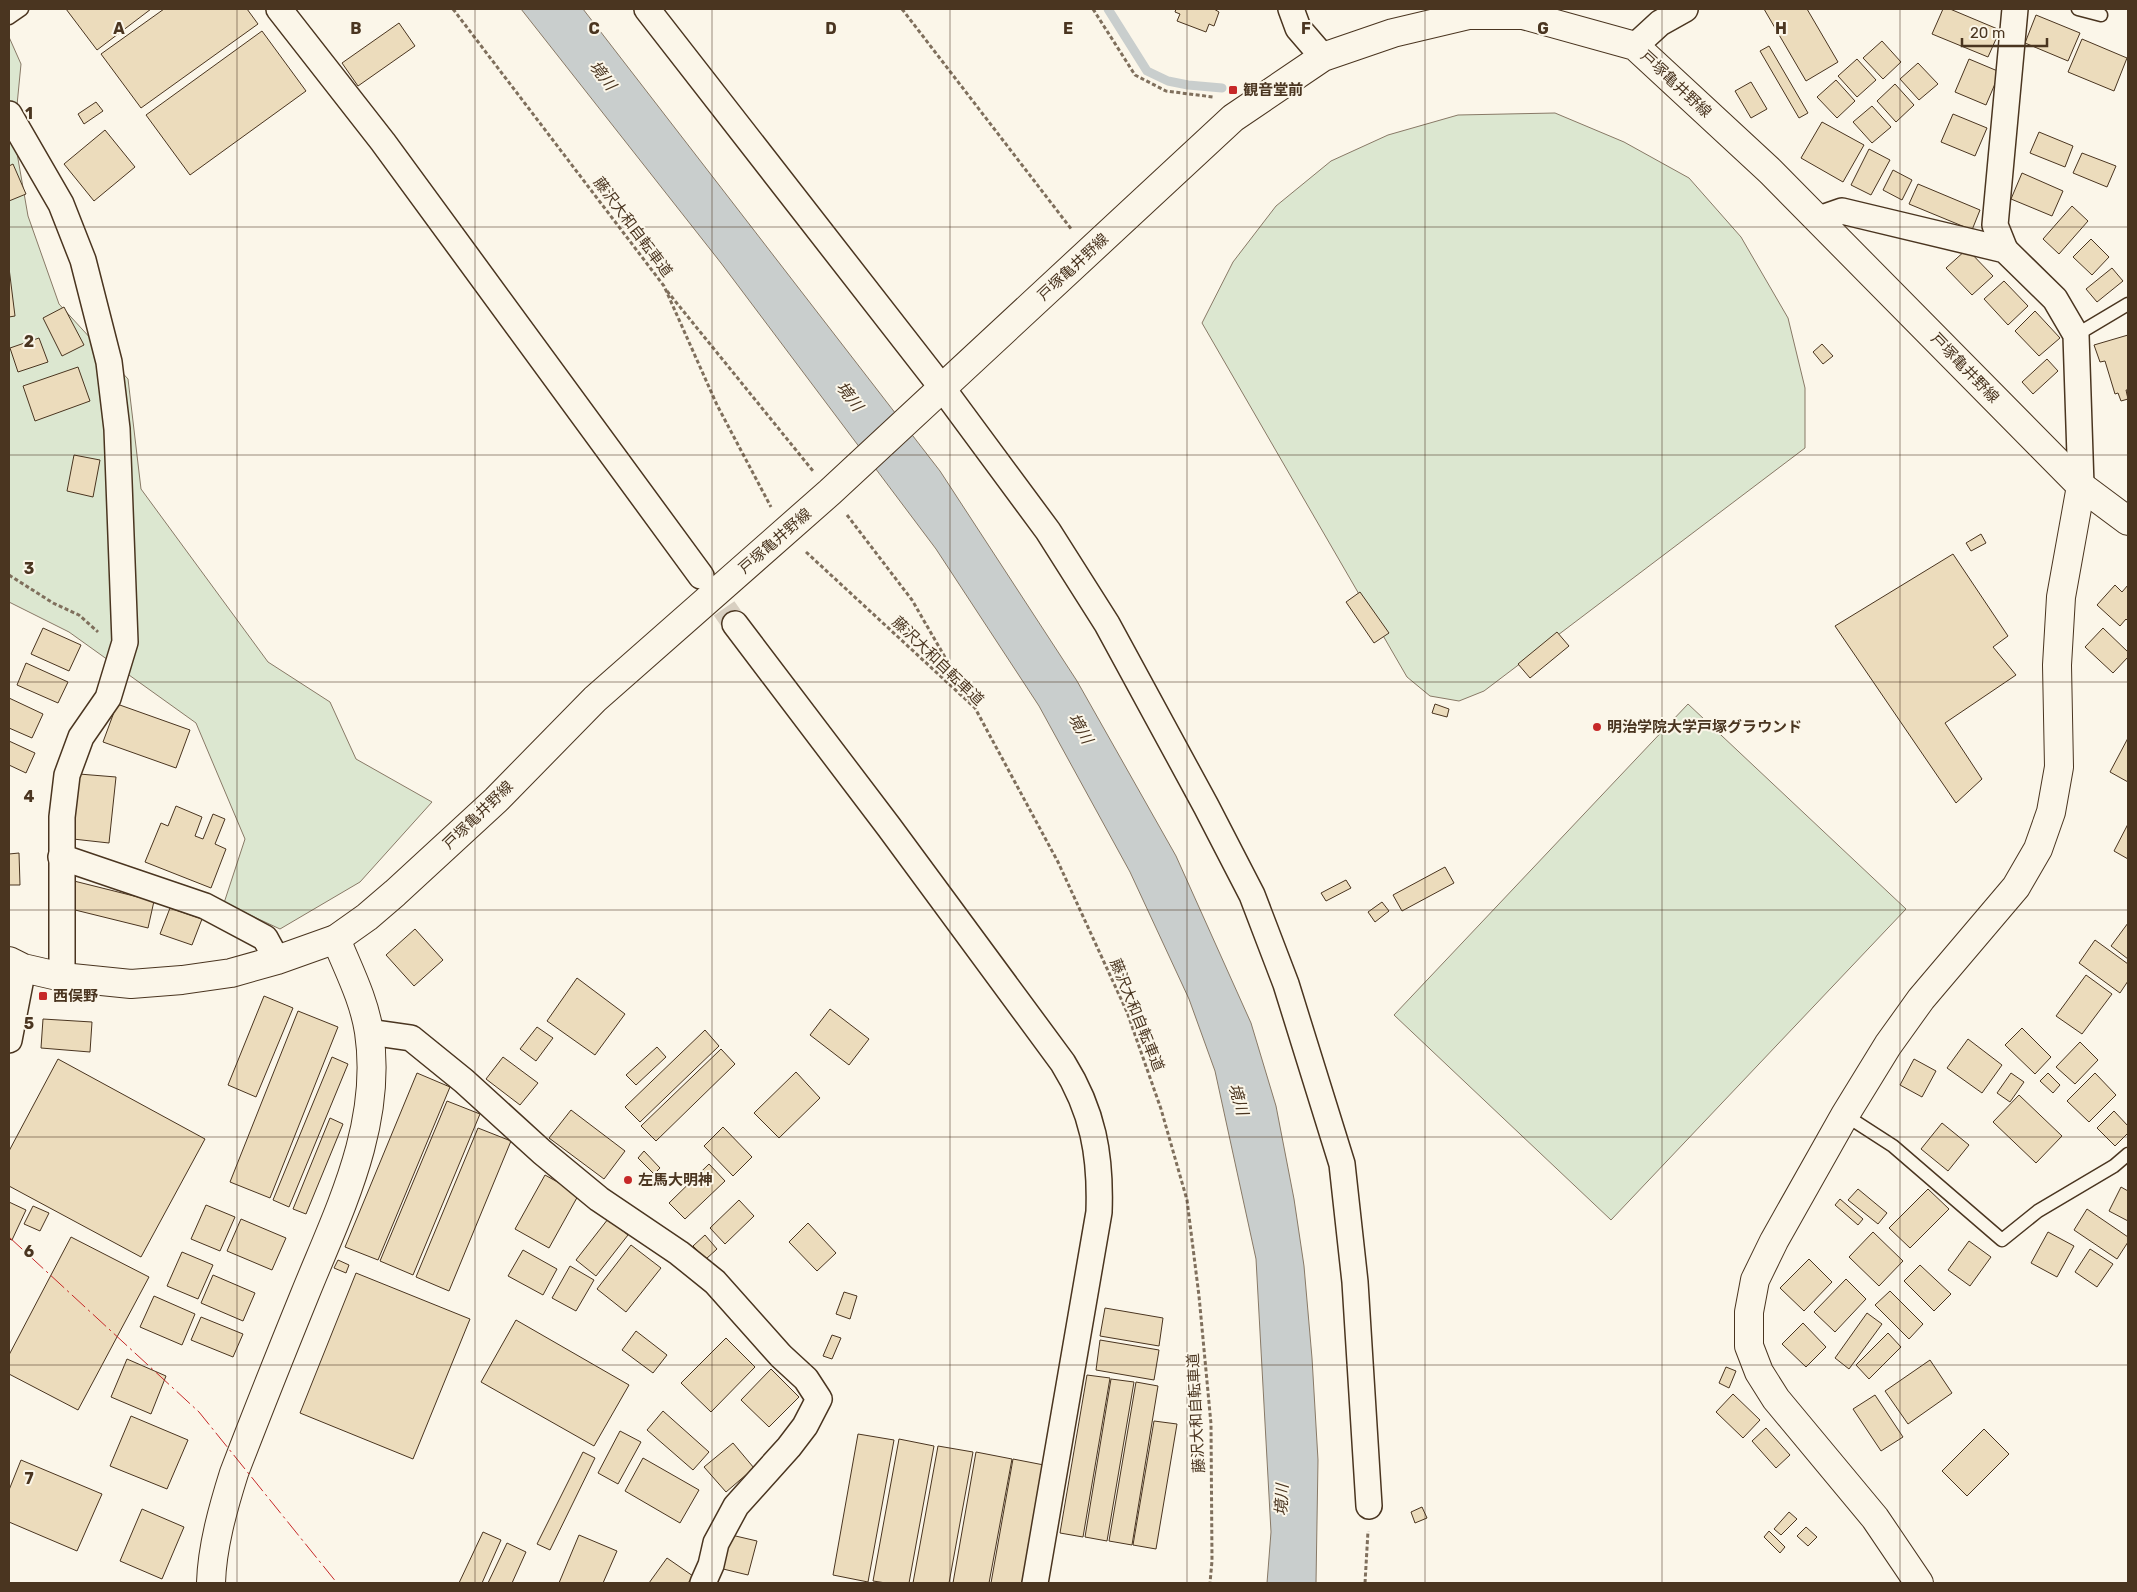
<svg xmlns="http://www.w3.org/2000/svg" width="2137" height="1592" viewBox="0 0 2137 1592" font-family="Rubik,'Noto Sans JP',sans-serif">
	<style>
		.green { fill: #dce7d0; stroke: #887966 }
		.water { fill: #c9cecd; stroke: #887966 }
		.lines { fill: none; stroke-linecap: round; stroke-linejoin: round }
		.stream { stroke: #c9cecd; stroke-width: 9 }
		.building { fill: #ecdcbc; stroke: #4a3520 }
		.minor-tunnel { stroke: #d8cfc1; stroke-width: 25; stroke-dasharray: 25 12; stroke-linecap: butt }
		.service-casing { stroke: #4a3520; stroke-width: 15 }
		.minor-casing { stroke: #4a3520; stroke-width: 28 }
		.tertiary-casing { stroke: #4a3520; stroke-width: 30 }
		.secondary-casing { stroke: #4a3520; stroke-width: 30 }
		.path { stroke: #7f6f5c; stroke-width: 3; stroke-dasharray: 4 2.5; stroke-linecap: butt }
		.service { stroke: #fbf6e9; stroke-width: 12 }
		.minor { stroke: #fbf6e9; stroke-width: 25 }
		.tertiary { stroke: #fbf6e9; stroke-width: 28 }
		.secondary { stroke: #fbf6e9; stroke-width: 28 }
		.power { stroke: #c62828; stroke-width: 1; stroke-dasharray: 18 4 2.5 4; stroke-linecap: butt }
		.grid { fill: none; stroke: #4a3520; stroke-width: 1; stroke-opacity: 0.55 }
		.poi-dot { fill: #c62828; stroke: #fbf6e9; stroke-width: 2 }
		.labels { text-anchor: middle; stroke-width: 4; stroke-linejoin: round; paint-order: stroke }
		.street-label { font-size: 15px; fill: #4a3520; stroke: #fbf6e9 }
		.poi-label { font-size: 15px; font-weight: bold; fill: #4a3520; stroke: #fbf6e9; text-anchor: start }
		.water-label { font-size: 16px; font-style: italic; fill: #4a3520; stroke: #fbf6e9 }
		.grid-label { font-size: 16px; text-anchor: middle; font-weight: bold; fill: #4a3520; stroke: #fbf6e9; stroke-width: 4; stroke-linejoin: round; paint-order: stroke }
	</style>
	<rect width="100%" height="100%" fill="#fbf6e9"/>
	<g class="green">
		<polygon points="9,37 21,64 14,136 28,216 59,304 128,379 141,489 268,662 330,702 356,759 432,802 360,882 280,929 224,903 245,839 196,723 69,632 9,602"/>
		<polygon points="1555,113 1624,142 1689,178 1741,237 1788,318 1805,388 1805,448 1484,691 1459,701 1430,696 1407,677 1202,323 1233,262 1276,206 1331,161 1388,135 1458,115"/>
		<polygon points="1688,704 1906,909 1611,1220 1394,1015"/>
	</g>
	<polygon class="water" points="521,9 583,9 940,471 1077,681 1176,856 1251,1023 1276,1106 1294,1199 1304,1266 1312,1358 1318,1460 1316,1583 1267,1583 1271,1532 1256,1259 1215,1071 1189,999 1130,872 1039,706 936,549 721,263"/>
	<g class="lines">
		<polyline class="stream" points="1108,9 1147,71 1168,81 1188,85 1222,88"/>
	</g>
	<g class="building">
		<polygon points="66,9 151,9 97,50"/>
		<polygon points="164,9 247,9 258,24 141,108 101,54"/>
		<polygon points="1176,9 1214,9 1219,12 1214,26 1209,24 1206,32 1177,21 1180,14 1175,12"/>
		<polygon points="1764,9 1807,9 1838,62 1806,81"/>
		<polygon points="1943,9 1950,9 2000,30 1988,57 1932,34"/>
		<polygon points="2036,15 2080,33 2068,61 2025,43"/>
		<polygon points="399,23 415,46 358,86 342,63"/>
		<polygon points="262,31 306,91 190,175 146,115"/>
		<polygon points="2082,39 2127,58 2114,91 2068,72"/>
		<polygon points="1882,41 1901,62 1883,79 1863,58"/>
		<polygon points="1769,46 1808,113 1799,118 1760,51"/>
		<polygon points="1857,59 1876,80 1857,97 1838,76"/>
		<polygon points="1969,59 2000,72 1986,105 1955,92"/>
		<polygon points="1918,63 1938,84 1919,100 1900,79"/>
		<polygon points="1836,80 1855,101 1837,118 1817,97"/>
		<polygon points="1751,82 1767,109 1751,118 1735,91"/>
		<polygon points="1895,84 1914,105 1896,122 1877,101"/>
		<polygon points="96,102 103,111 84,124 78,114"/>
		<polygon points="1872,106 1891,127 1872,143 1853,122"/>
		<polygon points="1953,114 1987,128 1975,156 1941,142"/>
		<polygon points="1822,122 1864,145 1843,182 1801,158"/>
		<polygon points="105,130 135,167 94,201 64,164"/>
		<polygon points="2039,132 2073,146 2065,167 2030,153"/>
		<polygon points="1869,149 1890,160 1871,195 1851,185"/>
		<polygon points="2082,153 2116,166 2107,187 2073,173"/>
		<polygon points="13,164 26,194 9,201 9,166"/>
		<polygon points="1893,170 1912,180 1902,200 1883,190"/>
		<polygon points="2022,173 2063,191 2052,216 2011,199"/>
		<polygon points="1918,184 1980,210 1972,230 1909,204"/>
		<polygon points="2072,206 2088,221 2059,254 2043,239"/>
		<polygon points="2091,239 2109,257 2092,275 2073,257"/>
		<polygon points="1967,249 1993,276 1972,295 1946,268"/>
		<polygon points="9,268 15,316 9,317"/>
		<polygon points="2112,268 2123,281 2097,302 2086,289"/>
		<polygon points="2004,281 2028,306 2008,325 1984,299"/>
		<polygon points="64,307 84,345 62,356 43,318"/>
		<polygon points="2035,311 2060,338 2039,356 2015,331"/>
		<polygon points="2128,335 2128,390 2126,390 2128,399 2121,401 2118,393 2115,394 2105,361 2100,362 2094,345"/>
		<polygon points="39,338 48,362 18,372 10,348"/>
		<polygon points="1822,344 1833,356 1823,364 1813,352"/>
		<polygon points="2047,359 2058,371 2033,394 2022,382"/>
		<polygon points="78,367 90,401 35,421 23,386"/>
		<polygon points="74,455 100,460 93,497 67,491"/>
		<polygon points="1981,534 1986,543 1971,551 1966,543"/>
		<polygon points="1953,554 2008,636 1993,647 2016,675 1945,723 1982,779 1956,803 1835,626"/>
		<polygon points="2115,585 2122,592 2128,585 2128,621 2126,619 2120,626 2097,605"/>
		<polygon points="1360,592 1389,633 1374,643 1346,602"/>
		<polygon points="43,628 81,645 69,671 31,654"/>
		<polygon points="2103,628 2128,652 2128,657 2113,673 2085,647"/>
		<polygon points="1557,632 1569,646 1530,678 1518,664"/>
		<polygon points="26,663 68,682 58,703 17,685"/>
		<polygon points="9,698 43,714 32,738 9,728"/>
		<polygon points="117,704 190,730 176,768 103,742"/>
		<polygon points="1435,704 1449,709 1447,717 1432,713"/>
		<polygon points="2128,738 2128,782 2110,772"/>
		<polygon points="9,741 35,753 26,773 9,765"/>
		<polygon points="79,774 116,777 109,843 73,839"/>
		<polygon points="176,806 202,817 195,836 203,839 213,814 225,819 215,844 226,849 211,888 145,862 161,823 168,826"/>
		<polygon points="2128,824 2128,859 2114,851"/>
		<polygon points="19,853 20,885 9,885 9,854"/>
		<polygon points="1445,867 1454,883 1402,911 1393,895"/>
		<polygon points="1346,880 1351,888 1326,901 1321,893"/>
		<polygon points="74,881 154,901 148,928 67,908"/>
		<polygon points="1382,902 1389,911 1375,922 1368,912"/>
		<polygon points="170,908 202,919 192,945 160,934"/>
		<polygon points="2128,923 2128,959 2111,946"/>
		<polygon points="415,929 443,960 414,986 386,955"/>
		<polygon points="2095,940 2128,964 2128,981 2120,993 2079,963"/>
		<polygon points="2086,975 2112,994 2082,1034 2056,1016"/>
		<polygon points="577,978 625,1014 595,1055 547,1021"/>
		<polygon points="264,996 293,1008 256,1097 228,1085"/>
		<polygon points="830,1009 869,1039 849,1065 810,1035"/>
		<polygon points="298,1011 338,1027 270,1198 230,1182"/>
		<polygon points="43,1019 92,1022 90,1052 41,1048"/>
		<polygon points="537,1027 553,1038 536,1061 520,1049"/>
		<polygon points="2022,1028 2051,1057 2035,1074 2005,1045"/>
		<polygon points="705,1030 719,1046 640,1122 625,1107"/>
		<polygon points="1968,1039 2002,1065 1982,1093 1947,1068"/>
		<polygon points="2080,1042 2098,1060 2075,1084 2056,1067"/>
		<polygon points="657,1047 666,1057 636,1085 626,1075"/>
		<polygon points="721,1049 735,1064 656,1141 641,1126"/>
		<polygon points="332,1057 348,1064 289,1207 273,1200"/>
		<polygon points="503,1057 538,1083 520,1105 486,1079"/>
		<polygon points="58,1059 205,1139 141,1257 9,1186 9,1151"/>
		<polygon points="1914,1059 1936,1071 1922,1097 1900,1085"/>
		<polygon points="796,1072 820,1098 779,1138 754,1113"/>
		<polygon points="417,1073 450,1087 378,1260 345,1247"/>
		<polygon points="2011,1073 2024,1082 2010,1102 1997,1093"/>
		<polygon points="2048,1073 2060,1085 2053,1093 2040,1081"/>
		<polygon points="2095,1073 2116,1095 2089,1122 2067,1101"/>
		<polygon points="2019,1095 2062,1136 2036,1163 1993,1122"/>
		<polygon points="447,1101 480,1114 413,1275 380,1261"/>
		<polygon points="571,1110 625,1151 604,1179 549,1138"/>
		<polygon points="2114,1111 2128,1126 2128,1133 2115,1146 2097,1128"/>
		<polygon points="330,1118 343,1124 306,1214 293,1209"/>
		<polygon points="1942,1123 1969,1145 1948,1171 1921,1149"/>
		<polygon points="723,1127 752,1157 733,1176 704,1146"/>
		<polygon points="478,1128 511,1141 449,1291 416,1277"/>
		<polygon points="644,1151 660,1168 654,1174 638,1158"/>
		<polygon points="709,1164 725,1181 685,1219 669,1203"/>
		<polygon points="545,1175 579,1194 549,1248 515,1229"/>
		<polygon points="2121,1187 2128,1191 2128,1221 2109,1211"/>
		<polygon points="1858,1189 1887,1213 1878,1224 1848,1200"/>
		<polygon points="1928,1189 1949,1209 1910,1248 1889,1228"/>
		<polygon points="1840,1199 1863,1219 1858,1225 1835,1205"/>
		<polygon points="739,1200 754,1216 725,1244 710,1228"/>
		<polygon points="9,1202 26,1210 12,1240 9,1239"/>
		<polygon points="206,1205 235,1217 220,1251 191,1239"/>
		<polygon points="33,1206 49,1213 40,1231 24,1224"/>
		<polygon points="2087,1209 2128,1237 2128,1242 2117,1259 2074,1230"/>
		<polygon points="241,1219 286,1238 272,1270 227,1251"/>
		<polygon points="608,1219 628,1235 596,1276 576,1260"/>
		<polygon points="808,1223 836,1253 817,1271 789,1242"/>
		<polygon points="1873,1232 1903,1261 1879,1286 1849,1257"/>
		<polygon points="2048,1232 2074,1246 2057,1277 2031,1263"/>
		<polygon points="705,1235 717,1249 706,1259 693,1246"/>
		<polygon points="71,1237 149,1277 78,1410 9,1374 9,1355"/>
		<polygon points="1969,1241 1991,1257 1970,1286 1948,1270"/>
		<polygon points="631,1245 661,1268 626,1312 597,1289"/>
		<polygon points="2090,1249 2113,1264 2097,1287 2075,1272"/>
		<polygon points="523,1250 557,1269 543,1295 508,1276"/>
		<polygon points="182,1252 213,1265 198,1299 167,1286"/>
		<polygon points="1809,1259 1832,1282 1804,1311 1780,1288"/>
		<polygon points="338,1260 349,1265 346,1273 334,1268"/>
		<polygon points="1920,1265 1951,1294 1934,1311 1904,1281"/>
		<polygon points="570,1266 594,1280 576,1311 552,1298"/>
		<polygon points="356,1273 470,1319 413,1459 300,1413"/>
		<polygon points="213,1275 255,1293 243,1321 201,1303"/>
		<polygon points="1846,1279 1866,1299 1835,1332 1814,1312"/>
		<polygon points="1890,1291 1923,1324 1909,1339 1875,1305"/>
		<polygon points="844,1292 857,1296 850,1319 836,1314"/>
		<polygon points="154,1296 195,1314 182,1345 140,1327"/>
		<polygon points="1105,1308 1163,1318 1159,1346 1100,1336"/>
		<polygon points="1867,1313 1882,1324 1849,1369 1835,1358"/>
		<polygon points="201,1317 243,1334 233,1357 191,1340"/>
		<polygon points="516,1320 629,1385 594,1446 481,1382"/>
		<polygon points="1803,1323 1826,1347 1806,1367 1782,1344"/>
		<polygon points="636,1331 667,1355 653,1373 622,1350"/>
		<polygon points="1888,1333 1901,1347 1869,1379 1856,1365"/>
		<polygon points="832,1335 841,1338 832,1359 823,1356"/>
		<polygon points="726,1338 755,1367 711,1412 681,1383"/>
		<polygon points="1100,1340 1159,1350 1154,1380 1096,1370"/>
		<polygon points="127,1359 166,1376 151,1414 111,1397"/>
		<polygon points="1930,1360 1952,1393 1908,1424 1885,1391"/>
		<polygon points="1726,1367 1736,1371 1729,1388 1719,1383"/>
		<polygon points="771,1369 799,1397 769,1427 741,1400"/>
		<polygon points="1087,1375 1110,1378 1083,1537 1060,1533"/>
		<polygon points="1111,1379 1134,1382 1107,1541 1085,1537"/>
		<polygon points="1136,1382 1158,1386 1132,1545 1109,1541"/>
		<polygon points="1733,1394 1760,1420 1743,1438 1716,1412"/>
		<polygon points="1875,1395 1903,1437 1881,1451 1853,1409"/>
		<polygon points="663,1411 709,1452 693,1470 647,1430"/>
		<polygon points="131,1416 188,1440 167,1489 110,1466"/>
		<polygon points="1154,1421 1177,1424 1156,1549 1133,1545"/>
		<polygon points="1766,1428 1790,1455 1776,1468 1752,1441"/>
		<polygon points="1984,1429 2009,1454 1967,1496 1942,1471"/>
		<polygon points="620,1431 641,1442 618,1484 598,1473"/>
		<polygon points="858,1434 894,1440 868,1582 833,1575"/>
		<polygon points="899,1439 934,1446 909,1583 886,1583 873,1581"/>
		<polygon points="733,1443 754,1468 726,1492 704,1467"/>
		<polygon points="938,1446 973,1452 949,1583 913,1583"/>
		<polygon points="583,1452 595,1458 550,1550 537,1544"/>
		<polygon points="976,1452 1012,1459 989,1583 953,1583"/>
		<polygon points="643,1458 699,1490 680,1523 625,1491"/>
		<polygon points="1013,1459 1049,1466 1027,1583 991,1583"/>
		<polygon points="21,1460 102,1494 77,1551 9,1522 9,1490"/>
		<polygon points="1422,1507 1427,1518 1415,1523 1411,1512"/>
		<polygon points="142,1509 184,1527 162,1579 120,1561"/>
		<polygon points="1789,1512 1797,1519 1781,1535 1774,1529"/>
		<polygon points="1806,1527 1817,1537 1808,1546 1797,1536"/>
		<polygon points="1769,1531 1785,1547 1780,1553 1764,1537"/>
		<polygon points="483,1532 501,1540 482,1583 459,1583"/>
		<polygon points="727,1534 757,1541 748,1575 719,1568"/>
		<polygon points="579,1535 617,1551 603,1583 559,1583"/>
		<polygon points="507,1543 526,1552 512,1583 488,1583"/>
		<polygon points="667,1558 693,1576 688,1583 649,1583"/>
	</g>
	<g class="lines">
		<polyline class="minor-tunnel" points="703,578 735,624"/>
		<g class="service-casing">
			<g id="service">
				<polyline points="2078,9 2101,15"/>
				<polyline points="9,18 22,9"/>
				<polyline points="2076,335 2128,304"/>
				<polyline points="1845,1115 1893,1146 2002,1240 2038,1211 2114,1166 2128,1154"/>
			</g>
		</g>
		<g class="minor-casing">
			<g id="minor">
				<polyline points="279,9 383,142 701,576"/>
				<polyline points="647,9 943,389 1048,531 1107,624 1206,806 1252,895 1286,984 1342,1164 1355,1282 1369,1506"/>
				<polyline points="1291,9 1298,28 1323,57"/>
				<polyline points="1635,46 1660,23 1685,9"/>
				<polyline points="9,114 61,204 83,260 109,362 117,429 125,642 108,698 81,737 67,775 62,817 62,977"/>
				<polyline points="1819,219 1842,211 2005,250 2055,299 2076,335 2081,486"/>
				<polyline points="2005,250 1995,225 2015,9"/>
				<path d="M735 624 889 827 1063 1063C1093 1111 1101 1155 1099 1212L1035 1583"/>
				<polyline points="61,857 205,906 265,938 277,960"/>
				<polyline points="369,1032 411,1038 464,1081 542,1152 599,1199 679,1253 715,1282 781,1356 806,1379 819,1399 805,1426 789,1447 736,1506 716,1543 711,1565 703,1583"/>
				<polyline points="9,1040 23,968"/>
			</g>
		</g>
		<g class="tertiary-casing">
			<g id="tertiary">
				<path d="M211 1583C212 1547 223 1508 234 1473 257 1413 281 1353 305 1294 339 1210 383 1125 369 1032 364 999 348 969 336 939"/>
				<polyline points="1919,1583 1875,1518 1776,1399 1759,1372 1749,1346 1749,1312 1755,1280 1774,1241 1845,1115 1888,1045 1921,999 2016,887 2038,849 2051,812 2059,767 2057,665 2061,597 2081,486"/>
			</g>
		</g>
		<g class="secondary-casing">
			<polyline id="secondary" points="9,961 23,968 62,977 131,984 182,980 231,973 277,960 336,939 367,917 395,893 496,800 595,699 830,492 1233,118 1323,57 1393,33 1469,15 1523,15 1635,46 1770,171 2081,486 2128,521"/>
		</g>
		<g class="path">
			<polyline points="453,9 664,286 717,405 771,507"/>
			<polyline points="902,9 1072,230"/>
			<polyline points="1093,9 1135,75 1166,91 1213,97"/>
			<polyline points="667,291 813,471"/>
			<polyline points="847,515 912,600 972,704"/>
			<polyline points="806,552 975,708 1058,862 1127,1012 1161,1109 1187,1200 1199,1296 1211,1424 1212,1561 1210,1583"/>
			<polyline points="9,575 53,603 79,615 98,632"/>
			<polyline points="1365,1583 1368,1531"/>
		</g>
		<use href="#service" class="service"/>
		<use href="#minor" class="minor"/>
		<use href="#tertiary" class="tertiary"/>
		<use href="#secondary" class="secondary"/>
		<polyline class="power" points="9,1237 199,1412 337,1583"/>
	</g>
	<path class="grid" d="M237 9V1583M475 9V1583M712 9V1583M950 9V1583M1187 9V1583M1425 9V1583M1662 9V1583M1900 9V1583M9 227H2128M9 455H2128M9 682H2128M9 910H2128M9 1137H2128M9 1365H2128"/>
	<g class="poi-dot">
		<rect x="1228" y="85" width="10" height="10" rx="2.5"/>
		<circle cx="1597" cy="727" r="5"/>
		<rect x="38" y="991" width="10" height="10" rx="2.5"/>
		<circle cx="628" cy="1180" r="5"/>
	</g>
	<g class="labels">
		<g class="street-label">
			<text transform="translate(1676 84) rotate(43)" y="5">戸塚亀井野線</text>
			<text transform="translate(633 227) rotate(53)" y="5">藤沢大和自転車道</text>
			<text transform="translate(1073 267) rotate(-43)" y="5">戸塚亀井野線</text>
			<text transform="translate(1965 368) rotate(46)" y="5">戸塚亀井野線</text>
			<text transform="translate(775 541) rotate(-41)" y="5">戸塚亀井野線</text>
			<text transform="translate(938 661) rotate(44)" y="5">藤沢大和自転車道</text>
			<text transform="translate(478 815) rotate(-44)" y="5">戸塚亀井野線</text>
			<text transform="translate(1137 1015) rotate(68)" y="5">藤沢大和自転車道</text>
			<text transform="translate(1196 1413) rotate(-93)" y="5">藤沢大和自転車道</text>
		</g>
		<g class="poi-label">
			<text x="1243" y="95">観音堂前</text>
			<text x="1607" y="732">明治学院大学戸塚グラウンド</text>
			<text x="53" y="1001">西俣野</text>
			<text x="638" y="1185">左馬大明神</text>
		</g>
		<g class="water-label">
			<text transform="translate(603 75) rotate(52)" y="6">境川</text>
			<text transform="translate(850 396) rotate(53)" y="6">境川</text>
			<text transform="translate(1081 728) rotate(60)" y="6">境川</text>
			<text transform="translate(1239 1099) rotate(74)" y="6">境川</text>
			<text transform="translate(1281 1500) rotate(-87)" y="6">境川</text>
		</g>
	</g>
	<g class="grid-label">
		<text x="119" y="34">A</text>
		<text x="356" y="34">B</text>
		<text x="594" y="34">C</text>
		<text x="831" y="34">D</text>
		<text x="1068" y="34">E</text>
		<text x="1306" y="34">F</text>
		<text x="1543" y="34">G</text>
		<text x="1781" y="34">H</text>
		<text x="29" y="119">1</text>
		<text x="29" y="347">2</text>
		<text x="29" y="574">3</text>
		<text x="29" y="802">4</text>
		<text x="29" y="1029">5</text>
		<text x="29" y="1257">6</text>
		<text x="29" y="1484">7</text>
	</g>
	<rect width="2137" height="1592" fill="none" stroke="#4a3520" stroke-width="20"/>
	<path d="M1962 38v8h85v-8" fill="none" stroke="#4a3520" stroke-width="2.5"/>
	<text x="1970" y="38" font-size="15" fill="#4a3520" stroke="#fbf6e9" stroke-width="4" paint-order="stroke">20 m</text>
</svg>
